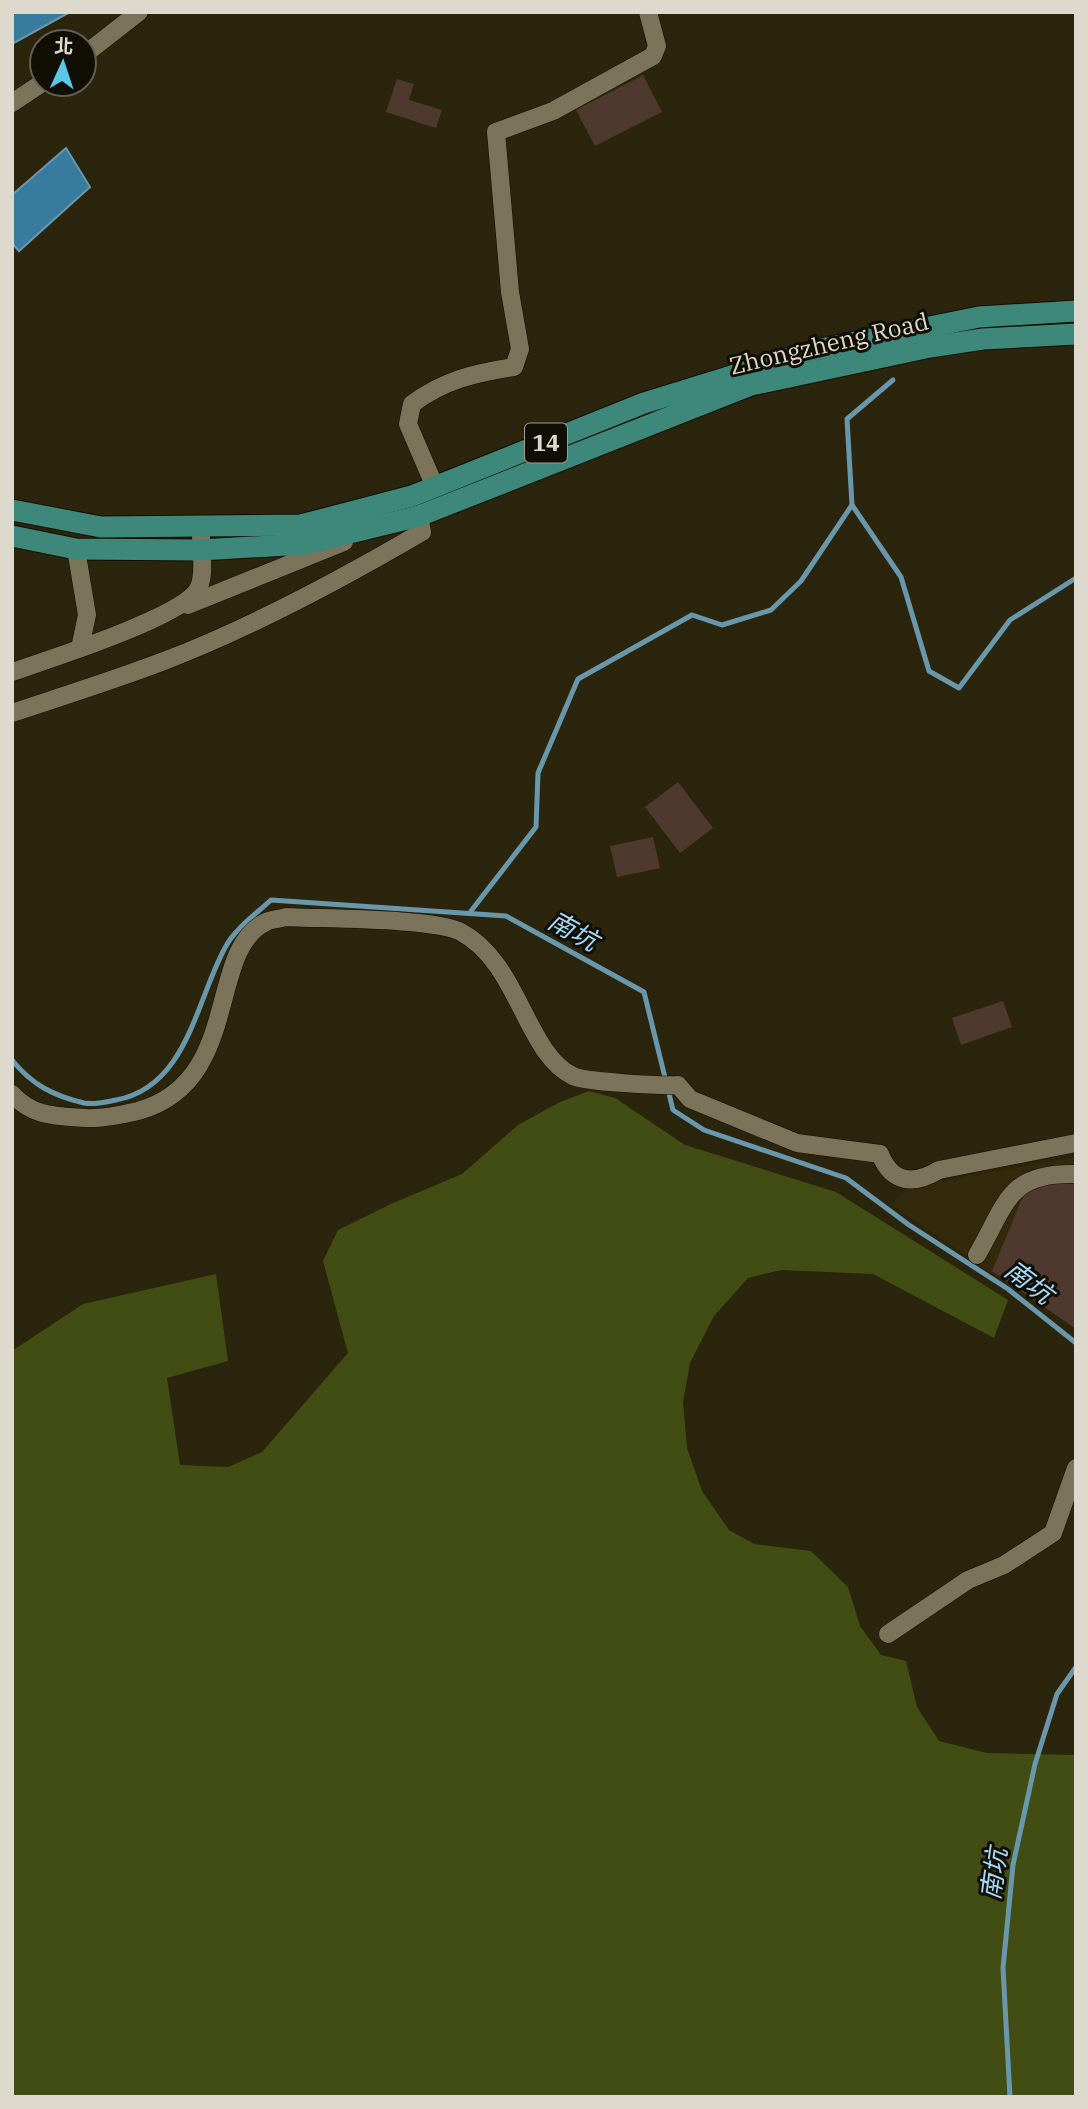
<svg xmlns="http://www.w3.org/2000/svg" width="1088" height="2109" viewBox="0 0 1088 2109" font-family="'IBM Plex Serif','Noto Sans TC',serif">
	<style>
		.built { fill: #322a0a }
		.green { fill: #414d12 }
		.water { fill: #377b9f; stroke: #6997ac; stroke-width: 2 }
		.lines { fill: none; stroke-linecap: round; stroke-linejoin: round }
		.stream { stroke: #6997ac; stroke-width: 5 }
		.building { fill: #4f382d }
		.minor-casing { stroke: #140e00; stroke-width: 19 }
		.major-casing { stroke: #140e00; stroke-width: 23 }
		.minor { stroke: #7b745b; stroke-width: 18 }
		.major { stroke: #3d887a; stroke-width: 21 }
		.labels { text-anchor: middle; stroke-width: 6; stroke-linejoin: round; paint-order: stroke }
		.shield { fill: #110e05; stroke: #a09c90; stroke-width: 2 }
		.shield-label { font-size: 23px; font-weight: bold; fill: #ddd9cc }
		.street-label { font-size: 24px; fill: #ddd9cc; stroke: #110e05 }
		.water-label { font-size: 26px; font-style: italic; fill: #a3d9f9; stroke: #110e05 }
	</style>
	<rect width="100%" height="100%" fill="#2c250e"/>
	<polygon class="built" points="1076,1157 1076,1329 891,1205 908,1187"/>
	<polygon class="green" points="589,1091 615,1098 685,1145 836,1192 1008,1300 994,1338 873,1274 781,1270 748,1278 714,1316 690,1363 683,1402 687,1448 702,1491 729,1530 754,1544 811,1551 848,1587 860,1626 881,1655 906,1661 917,1707 939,1741 987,1753 1076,1755 1076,2097 12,2097 12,1351 83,1304 216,1274 228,1361 167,1378 180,1465 228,1467 262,1452 348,1353 323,1261 338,1230 393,1203 462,1174 518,1125 560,1102"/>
	<g class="water">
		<polygon points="12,12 70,12 12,44"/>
		<polygon points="66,148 90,187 19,251 12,243 12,195"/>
	</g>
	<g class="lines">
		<g class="stream">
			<polyline points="852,505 847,419 893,380"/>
			<polyline points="471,911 536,827 538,773 578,679 692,615 722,625 771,610 801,581 852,505 901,577 929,671 959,688 1010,620 1076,578"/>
			<path d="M12 1060C32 1085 54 1096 84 1103 95 1105 105 1102 116 1100 188 1087 196 999 226 946 235 929 257 913 271 900L506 916 644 992 673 1110 704 1130 846 1178 909 1225 1008 1289 1076 1343"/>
			<polyline points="1010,2097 1003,1968 1013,1865 1035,1764 1057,1694 1076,1667"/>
		</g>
	</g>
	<g class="building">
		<polygon points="643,75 662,112 595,146 576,110"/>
		<polygon points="397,79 414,84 409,100 442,110 436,128 386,112"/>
		<polygon points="678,782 713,828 680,853 645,807"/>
		<polygon points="653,837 660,868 617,877 610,846"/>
		<polygon points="1003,1001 1012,1027 961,1045 952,1018"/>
		<polygon points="1066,1178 1076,1182 1076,1329 992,1271 1021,1201 1032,1185"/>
	</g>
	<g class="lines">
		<g class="minor-casing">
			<g id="minor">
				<polyline points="84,55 139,12"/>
				<polyline points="12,103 42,83"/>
				<path d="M435 487 408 424 412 404C444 380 475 373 514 367L520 349 510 292 496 132 553 111 653 56 657 46 648 12"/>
				<polyline points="76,549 87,615 80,648"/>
				<polyline points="188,605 344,542"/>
				<path d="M12 672C50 659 175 619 196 592 207 579 200 546 201 528"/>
				<path d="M12 713C63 696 114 680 164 661 253 627 340 580 422 532L419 516"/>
				<path d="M12 1094C33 1117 55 1116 85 1118 102 1119 121 1115 138 1111 243 1082 206 950 266 922 271 919 280 919 286 917 321 919 436 918 461 932 519 963 526 1054 573 1076 584 1082 662 1086 678 1085L690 1099 797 1143 880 1154C892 1184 914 1185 939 1170L1076 1143"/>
				<path d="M977 1255C1007 1203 1008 1172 1076 1174"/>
				<polyline points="888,1634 968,1580 1004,1565 1053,1533 1076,1468"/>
			</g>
		</g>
		<g class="major-casing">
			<g id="major">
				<polyline points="12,510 101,527 301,525 412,496 644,403 816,350 979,317 1076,311"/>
				<polyline points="12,536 76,549 200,550 305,544 419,516 751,385 930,347 983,339 1076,334"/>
			</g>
		</g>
		<use href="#minor" class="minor"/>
		<use href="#major" class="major"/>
	</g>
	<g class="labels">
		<rect class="shield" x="525" y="423.5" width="42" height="39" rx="5"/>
		<g class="shield-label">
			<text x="546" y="451">14</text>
		</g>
		<g class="street-label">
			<text transform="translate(829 344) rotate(-13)" y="8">Zhongzheng Road</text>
		</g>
		<g class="water-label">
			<text transform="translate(573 931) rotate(29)" y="9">南坑</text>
			<text transform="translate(1029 1282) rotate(37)" y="9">南坑</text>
			<text transform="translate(994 1874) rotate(-82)" y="9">南坑</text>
		</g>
	</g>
	<rect width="1088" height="2109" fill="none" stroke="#ddd9cc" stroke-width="28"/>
	<g transform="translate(63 63) rotate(3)"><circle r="33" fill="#110e05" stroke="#635f55" stroke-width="2"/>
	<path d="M0-5L12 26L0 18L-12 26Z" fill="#5bc8e7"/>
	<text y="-10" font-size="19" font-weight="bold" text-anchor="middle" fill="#ddd9cc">北</text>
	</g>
</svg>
